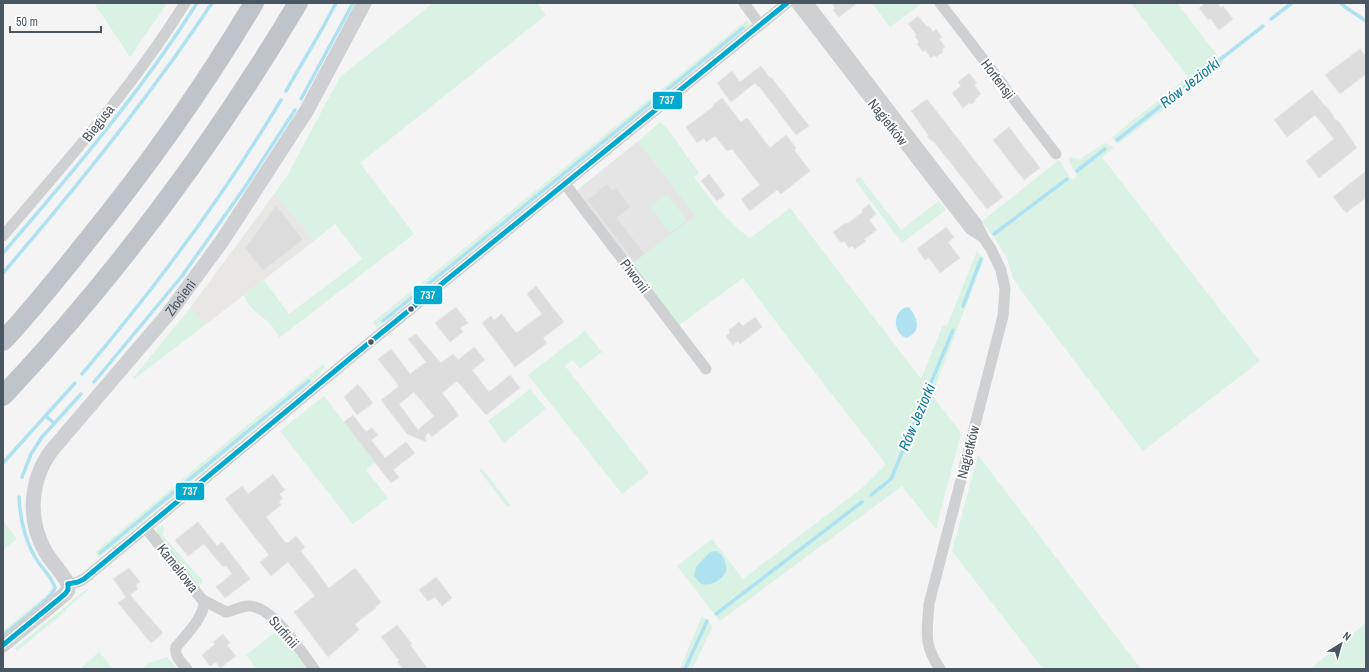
<svg xmlns="http://www.w3.org/2000/svg" width="1369" height="672" viewBox="0 0 1369 672" font-family="'Archivo Narrow',sans-serif">
	<style>
		.commercial { fill: #e8e7e3 }
		.education { fill: #e6e5e6 }
		.green { fill: #d9f2e3 }
		.water { fill: #aee2f0 }
		.lines { fill: none; stroke-linecap: round; stroke-linejoin: round }
		.stream { stroke: #aee2f0; stroke-width: 3.5 }
		.building { fill: #ddddde; stroke: #e5e6e7; fill-rule: evenodd }
		.street { stroke: #ced0d2; stroke-width: 11 }
		.secondary { stroke: #ced0d4; stroke-width: 15 }
		.highway { stroke: #bec4c9; stroke-width: 20 }
		.bus-1-casing { stroke: #fff; stroke-width: 8 }
		.bus-1 { stroke: #00a9ce; stroke-width: 5 }
		.bus-dot { fill: #4a5661; stroke: #fff; stroke-width: 1.5 }
		.labels { text-anchor: middle; stroke-width: 4; stroke-linejoin: round; paint-order: stroke }
		.street-label { font-size: 14px; fill: #4a5661; stroke: #fff }
		.water-label { font-size: 15px; font-style: italic; fill: #0c7c9b; stroke: #fff }
		.line-badge { stroke: #fff; stroke-width: 1.5 }
		.badge-label { font-size: 11px; text-anchor: middle; font-weight: bold; fill: #fff }
	</style>
	<rect width="100%" height="100%" fill="#f4f4f4"/>
	<polygon class="commercial" points="275,193 314,241 205,325 190,308"/>
	<polygon class="education" points="638,141 696,216 632,264 576,191"/>
	<g class="green">
		<polygon points="94,3 167,3 130,57"/>
		<path d="M433 3H537L546 15 360 163 414 234 279 338C277 333 274 328 270 324 261 315 247 308 244 295L264 280 289 314 362 259 335 224 314 241 275 193 287 176 340 77Z"/>
		<polygon points="872,3 922,3 890,27"/>
		<polygon points="1131,3 1177,3 1223,63 1118,144 1112,137 1188,77"/>
		<polygon points="747,20 751,25 377,328 373,322"/>
		<path d="M660 122 667 128 699 173 694 177C711 200 727 222 750 238L790 208 921 379 943 325 947 326 977 251 984 259 932 395 961 433 936 529 902 486 720 621 677 566 712 539 743 579 862 488 886 464 792 343 743 278 678 326 632 264 696 216 638 141Z"/>
		<polygon points="1105,143 1114,147 1102,157 1260,361 1143,451 1020,289 1013,278 1006,256 994,237 982,221 1059,160 1072,180 1077,176 1069,161 1070,157 1080,159"/>
		<polygon points="860,177 901,230 939,201 946,210 902,243 855,180"/>
		<polygon points="667,194 687,220 670,233 650,207"/>
		<polygon points="190,308 205,325 134,379 133,378"/>
		<polygon points="585,331 602,352 580,369 573,360 565,366 649,473 622,494 528,375"/>
		<polygon points="323,364 325,367 314,380 99,558 95,552 250,423"/>
		<polygon points="530,389 546,408 504,443 488,421"/>
		<polygon points="324,396 375,462 366,470 388,498 353,524 280,431"/>
		<polygon points="978,455 1141,669 1043,669 952,551"/>
		<polygon points="480,469 482,469 510,504 510,506 507,507 480,471"/>
		<polygon points="3,521 17,539 3,550"/>
		<polygon points="163,525 164,527 163,536 203,581 200,584 195,583 161,539 157,533 157,529"/>
		<polygon points="88,588 89,589 65,610 66,611 17,651 15,648"/>
		<polygon points="43,598 46,603 3,638 3,631"/>
		<polygon points="702,616 713,626 692,669 680,669"/>
		<polygon points="1366,623 1366,669 1311,669 1311,668"/>
		<polygon points="280,631 309,669 257,669 246,655 274,633"/>
		<polygon points="99,652 113,669 80,669"/>
		<polygon points="167,657 178,669 141,669 149,663"/>
	</g>
	<g class="water">
		<path d="M909 307C918 319 922 332 906 338 891 332 893 308 909 307Z"/>
		<path d="M717 551C724 557 727 563 726 572 720 581 712 586 701 584L694 576 696 567 710 552Z"/>
	</g>
	<g class="lines">
		<g class="stream">
			<polyline points="1341,3 1345,7 1366,21"/>
			<polyline points="1271,19 1292,3"/>
			<polyline points="286,91 322,29 336,3"/>
			<polyline points="301,99 353,3"/>
			<polyline points="1117,140 1263,26"/>
			<polyline points="1077,171 1105,149"/>
			<polyline points="994,234 1067,179"/>
			<path d="M3 253C72 173 141 92 197 3"/>
			<path d="M3 273C77 187 149 98 212 3"/>
			<polyline points="963,306 981,259"/>
			<polyline points="383,321 743,28"/>
			<path d="M82 374C155 288 223 197 281 100"/>
			<polyline points="94,382 182,276 245,187 295,110"/>
			<polyline points="46,416 54,423"/>
			<polyline points="3,463 75,383"/>
			<polyline points="22,477 31,454 42,437 81,394"/>
			<polyline points="871,495 891,479 953,330"/>
			<polyline points="100,553 309,381"/>
			<polyline points="716,614 862,502"/>
			<path d="M3 635C15 625 50 600 55 588 52 576 41 568 35 557 24 538 20 518 19 497"/>
			<polyline points="685,669 707,621"/>
		</g>
	</g>
	<g class="building">
		<polygon points="832,3 857,3 839,17 833,10 835,8"/>
		<polygon points="1205,3 1217,3 1221,8 1223,6 1233,19 1219,30 1210,18 1208,20 1199,8"/>
		<polygon points="918,16 927,27 929,26 933,32 936,29 942,37 939,39 945,47 942,49 943,52 936,57 934,55 931,58 925,50 923,52 917,44 919,42 915,36 917,35 908,24"/>
		<polygon points="1360,49 1366,57 1366,74 1340,94 1325,75"/>
		<polygon points="761,66 770,78 771,77 809,126 796,135 759,86 758,87 755,83 731,102 717,83 732,71 740,82"/>
		<polygon points="969,73 977,83 974,85 981,94 976,98 975,101 972,104 969,103 963,108 952,93 961,86 958,82"/>
		<polygon points="1312,90 1325,106 1329,109 1335,119 1339,122 1357,148 1319,178 1306,161 1334,139 1325,127 1315,115 1287,137 1274,120"/>
		<polygon points="722,98 741,122 747,118 770,148 786,135 796,148 794,150 810,171 781,194 777,190 750,211 741,199 760,185 732,149 727,151 715,136 706,142 704,138 697,143 686,127 713,107 713,105"/>
		<polygon points="927,99 1003,197 987,209 935,143 927,137 929,136 911,111"/>
		<polygon points="1009,127 1040,168 1024,180 993,140"/>
		<polygon points="1366,171 1366,198 1346,213 1333,197"/>
		<polygon points="709,174 725,195 717,201 701,181"/>
		<polygon points="607,184 612,190 616,187 631,207 617,218 645,254 634,262 587,200"/>
		<polygon points="869,204 876,214 869,220 877,230 864,239 866,241 855,249 852,246 849,248 844,241 841,243 833,232 846,223 847,224 863,212 862,210"/>
		<polygon points="276,205 303,240 263,271 245,248"/>
		<polygon points="946,227 954,237 948,242 960,258 940,273 929,258 925,260 917,249"/>
		<polygon points="536,286 564,322 543,338 547,343 515,367 482,323 491,316 494,320 502,314 516,333 542,314 527,294"/>
		<polygon points="456,307 468,323 460,328 463,332 450,342 435,323"/>
		<polygon points="755,317 762,327 740,344 738,341 733,345 726,336 730,333 729,330 739,322 743,326"/>
		<path d="M416 334 441 363 453 354 458 360 474 347 485 360 472 370 489 392 510 375 520 388 486 415 457 381 442 393 459 415 432 437 428 432 425 438 427 442 407 434 381 400 399 386 378 359 391 349 410 374 426 362 408 339ZM414 392 434 416 418 430 399 404Z"/>
		<polygon points="358,384 373,403 357,415 344,397"/>
		<polygon points="353,415 366,432 372,428 378,435 371,440 385,458 406,442 415,453 393,470 399,477 391,483 344,422"/>
		<polygon points="273,474 285,490 279,494 283,498 279,502 281,505 266,517 285,542 288,543 296,536 305,547 301,551 329,588 355,568 381,602 375,607 376,608 355,624 359,630 328,657 294,612 315,596 288,562 271,576 260,562 269,555 225,499 242,486 248,494"/>
		<polygon points="198,522 217,546 222,542 250,579 225,598 216,587 232,574 226,565 223,567 204,544 188,556 175,540"/>
		<polygon points="129,568 140,582 136,585 138,589 130,595 163,633 151,643 118,603 126,597 113,579"/>
		<polygon points="436,577 452,598 442,606 435,597 428,601 419,590"/>
		<polygon points="397,625 412,644 410,645 428,669 403,669 397,662 399,660 381,637"/>
		<polygon points="223,634 230,643 227,645 236,656 220,668 216,662 210,666 202,655 215,644 213,642"/>
	</g>
	<g class="lines">
		<g class="street">
			<polyline points="744,3 760,25"/>
			<polyline points="796,3 970,229 983,237"/>
			<path d="M808 3 977 224 983 237 991 249 1001 270 1005 289 1003 316 929 604C927 634 923 643 940 669"/>
			<polyline points="940,3 1056,154"/>
			<polyline points="565,184 706,369"/>
			<path d="M3 236C67 161 133 87 185 3"/>
			<path d="M146 528 204 602C204 617 186 635 176 647 174 656 181 662 187 669"/>
			<polyline points="68,584 78,582 84,579 353,356 787,3"/>
			<path d="M203 600 226 612C235 611 241 605 250 606 273 607 301 651 314 669"/>
		</g>
		<path class="secondary" id="s1" d="M3 645 65 594 68 590V584C62 572 52 563 45 551 27 519 30 479 52 450L169 313 222 241 307 110 364 3"/>
		<g class="highway">
			<path d="M3 341C33 309 60 275 87 241 148 166 204 87 254 3"/>
			<path d="M3 396C116 276 214 144 298 3"/>
		</g>
		<g class="bus-1-casing">
			<g id="bus-1">
				<polyline points="68,584 78,582 84,579 353,356 787,3"/>
				<polyline points="3,645 65,594 68,590 68,584"/>
			</g>
		</g>
		<use href="#bus-1" class="bus-1"/>
	</g>
	<g class="bus-dot">
		<circle cx="411" cy="309" r="3.5"/>
		<circle cx="371" cy="342" r="3.5"/>
	</g>
	<g class="labels">
		<g class="street-label">
			<text transform="translate(998 79) rotate(53)" y="5">Hortensji</text>
			<text transform="translate(888 122) rotate(52)" y="5">Nagietków</text>
			<text transform="translate(98 123) rotate(-52)" y="5">Biegusa</text>
			<text transform="translate(635 276) rotate(53)" y="5">Piwonii</text>
			<text dy="5" stroke="none"><textPath href="#s1" startOffset="438">Złocieni</textPath></text>
			<text transform="translate(968 452) rotate(-76)" y="5">Nagietków</text>
			<text transform="translate(178 568) rotate(52)" y="5">Kameliowa</text>
			<text transform="translate(284 632) rotate(49)" y="5">Surfinii</text>
		</g>
		<g class="water-label">
			<text transform="translate(1190 83) rotate(-38)" y="5">Rów Jeziorki</text>
			<text transform="translate(917 417) rotate(-67)" y="5">Rów Jeziorki</text>
		</g>
	</g>
	<g class="line-badge">
		<rect x="652" y="91" width="31" height="19" rx="4" fill="#00a9ce"/>
		<rect x="413" y="285" width="30" height="20" rx="4" fill="#00a9ce"/>
		<rect x="175" y="482" width="30" height="19" rx="4" fill="#00a9ce"/>
	</g>
	<g class="badge-label">
		<text x="667" y="104">737</text>
		<text x="428" y="299">737</text>
		<text x="190" y="495">737</text>
	</g>
	<rect width="1369" height="672" fill="none" stroke="#4a5661" stroke-width="8"/>
	<g transform="translate(1341 644) rotate(37)" stroke="#ffffff" stroke-width="3" paint-order="stroke">
	<path d="M0-3L7 15L0 10L-7 15Z" fill="#4a5661"/>
	<text y="-6" font-size="11" font-weight="bold" text-anchor="middle" fill="#4a5661">N</text>
	</g>
	<path d="M10 26v6h91v-6" fill="none" stroke="#4a5661" stroke-width="2"/>
	<text x="16" y="26" font-size="12" fill="#4a5661" stroke="#ffffff" stroke-width="3" paint-order="stroke">50 m</text>
</svg>
